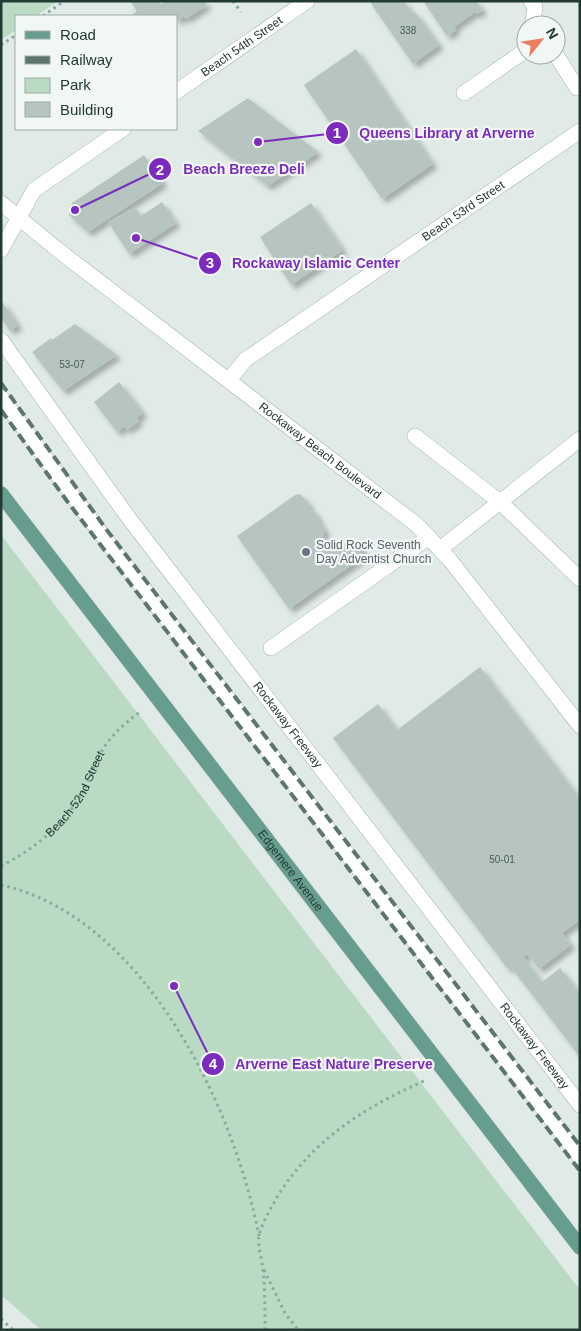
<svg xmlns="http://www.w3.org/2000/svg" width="581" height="1331" viewBox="0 0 581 1331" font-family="Arial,sans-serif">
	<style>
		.green { fill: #badac3 }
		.building { fill: #b6c5bf; filter: url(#shadow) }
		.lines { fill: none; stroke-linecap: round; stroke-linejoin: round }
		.minor-casing { stroke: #a3b2ad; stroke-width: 16 }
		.major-casing { stroke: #bdc4c2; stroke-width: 16 }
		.path { stroke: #83ac9f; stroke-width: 3; stroke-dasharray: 2.5 4; stroke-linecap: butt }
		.minor { stroke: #fff; stroke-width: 15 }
		.major { stroke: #679d8f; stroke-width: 15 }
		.rail { stroke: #5c756f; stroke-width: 4; stroke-dasharray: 10 5; stroke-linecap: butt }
		.worship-dot { fill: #6b7280; stroke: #f1f7f4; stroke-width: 2 }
		.labels { text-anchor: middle; stroke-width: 4.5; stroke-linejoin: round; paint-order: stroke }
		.number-label { font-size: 10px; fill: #475d56 }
		.street-label { font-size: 12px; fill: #223a33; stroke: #f1f7f4 }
		.worship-label { font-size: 12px; fill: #5b616d; stroke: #f1f7f4; text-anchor: start }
		.leader { fill: none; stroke: #7b2cbf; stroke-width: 2 }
		.callout-dot { fill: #7b2cbf; stroke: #f1f7f4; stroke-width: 2 }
		.mark-label { font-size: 15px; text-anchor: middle; font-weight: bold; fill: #fff }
		.callout-label { font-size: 14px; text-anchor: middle; font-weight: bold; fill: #7b2cbf; stroke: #f1f7f4; stroke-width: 4.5; stroke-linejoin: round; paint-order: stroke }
	</style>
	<defs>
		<filter id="shadow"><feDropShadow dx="4.5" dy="4.5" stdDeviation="2.5" flood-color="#0004"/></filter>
	</defs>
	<rect width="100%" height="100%" fill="#e0eae6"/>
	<g class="green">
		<polygon points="1,1 58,1 36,16 16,16 16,30 1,40"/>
		<polygon points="1,535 580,1290 580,1330 41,1330 1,1295"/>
	</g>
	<g class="building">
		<polygon points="130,1 158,1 160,4 165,1 204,1 207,5 186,19 184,16 176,22 176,16 130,16 137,11"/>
		<polygon points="371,1 404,1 413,14 415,12 439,45 413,64 370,2"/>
		<polygon points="423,1 476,1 483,10 477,14 475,12 454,27 456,30 447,36"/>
		<polygon points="356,49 433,164 382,199 304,85"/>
		<polygon points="248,98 318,152 268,186 198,131"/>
		<polygon points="144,155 163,183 88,232 69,215 72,203"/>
		<polygon points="162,202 176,223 129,254 108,222 136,208 141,216"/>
		<polygon points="311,203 343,250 291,285 260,237"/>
		<polygon points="1,300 18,325 10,331 1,318"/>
		<polygon points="75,324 117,355 63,391 32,352 51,338 52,340"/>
		<polygon points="119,382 143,413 136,418 139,421 127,430 125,426 117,432 94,402"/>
		<polygon points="300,494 309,504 310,509 315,512 321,525 325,528 323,536 334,551 348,541 353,541 359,543 363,552 360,559 289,609 237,536 295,495"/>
		<polygon points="480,667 580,799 580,920 562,933 571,945 539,969 527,954 523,957 542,982 560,968 580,994 580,1057 511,967 508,969 333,738 378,704 397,730"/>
	</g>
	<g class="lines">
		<g class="minor-casing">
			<g id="minor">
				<polyline points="531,1 535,7 533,21 536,25"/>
				<polyline points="556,55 577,88"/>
				<path id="s2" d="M176 92 307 1"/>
				<polyline points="464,93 526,50"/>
				<path id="s3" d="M1 203 58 250 417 525 450 560 580 726"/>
				<polyline points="1,250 34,190 123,129"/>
				<path id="s4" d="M1 340 128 517 580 1105"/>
				<path id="s5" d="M229 380 245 360 580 131"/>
				<polyline points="1,397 87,515 580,1157"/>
				<polyline points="415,436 500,502 580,579"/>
				<polyline points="440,549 580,439"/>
				<polyline points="271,648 429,537"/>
			</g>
		</g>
		<g class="major-casing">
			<g id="major">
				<path id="s6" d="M1 494 580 1247"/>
			</g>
		</g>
		<g class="path">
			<polyline points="233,1 241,12"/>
			<polyline points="43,16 64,1"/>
			<polyline points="1,45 16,35"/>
			<path id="s1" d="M1 866C35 849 63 825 83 792 88 782 92 770 97 760 107 739 121 726 140 712"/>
			<path d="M1 885C143 916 234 1106 259 1236"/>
			<polyline points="264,1270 285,1313 298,1330"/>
			<polyline points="1,1319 13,1330"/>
			<path d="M265 1330C265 1309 265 1289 263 1269 262 1259 257 1245 259 1235 263 1221 272 1206 279 1194 314 1139 365 1107 424 1081"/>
		</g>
		<use href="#minor" class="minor"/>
		<use href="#major" class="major"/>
		<g class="rail">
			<polyline points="1,383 106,529 580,1146"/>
			<polyline points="1,410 67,501 580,1171"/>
		</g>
	</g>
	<circle class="worship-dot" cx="306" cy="552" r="5"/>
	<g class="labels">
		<g class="number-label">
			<text x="408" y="34">338</text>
			<text x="72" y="368">53-07</text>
			<text x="502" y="863">50-01</text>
		</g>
		<g class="street-label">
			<text dy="4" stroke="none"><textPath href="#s2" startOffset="80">Beach 54th Street</textPath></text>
			<text dy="4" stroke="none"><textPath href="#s5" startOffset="290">Beach 53rd Street</textPath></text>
			<text dy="4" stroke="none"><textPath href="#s3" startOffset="404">Rockaway Beach Boulevard</textPath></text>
			<text dy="4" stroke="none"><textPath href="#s4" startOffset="480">Rockaway Freeway</textPath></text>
			<text dy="4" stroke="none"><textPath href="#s1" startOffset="106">Beach 52nd Street</textPath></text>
			<text dy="4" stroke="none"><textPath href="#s6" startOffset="475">Edgemere Avenue</textPath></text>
			<text dy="4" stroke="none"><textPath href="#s4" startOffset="885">Rockaway Freeway</textPath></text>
		</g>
		<g class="worship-label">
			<text x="316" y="549">Solid Rock Seventh<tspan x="316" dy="14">Day Adventist Church</tspan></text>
		</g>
	</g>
	<path class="leader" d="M258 142L337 133M75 210L160 169M136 238L210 263M174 986L213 1064"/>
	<g class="callout-dot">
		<circle cx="258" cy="142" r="5"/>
		<circle cx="75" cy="210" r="5"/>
		<circle cx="136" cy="238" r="5"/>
		<circle cx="174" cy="986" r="5"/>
		<circle cx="337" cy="133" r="12"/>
		<circle cx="160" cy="169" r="12"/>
		<circle cx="210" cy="263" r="12"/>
		<circle cx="213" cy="1064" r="12"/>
	</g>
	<g class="mark-label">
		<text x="337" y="138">1</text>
		<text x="160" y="175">2</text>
		<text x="210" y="268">3</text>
		<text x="213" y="1069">4</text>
	</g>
	<g class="callout-label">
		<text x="447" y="138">Queens Library at Arverne</text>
		<text x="244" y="174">Beach Breeze Deli</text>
		<text x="316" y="268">Rockaway Islamic Center</text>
		<text x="334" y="1069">Arverne East Nature Preserve</text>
	</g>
	<rect width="581" height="1331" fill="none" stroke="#223a33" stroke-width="5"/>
	<rect x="15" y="15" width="162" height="115" fill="#f1f7f4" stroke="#9eaba7"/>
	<rect x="25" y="31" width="25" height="8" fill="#679d8f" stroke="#9eaba7"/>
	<text x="60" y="40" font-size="15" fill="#223a33">Road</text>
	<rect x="25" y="56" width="25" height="8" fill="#5c756f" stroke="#9eaba7"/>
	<text x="60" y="65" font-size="15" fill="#223a33">Railway</text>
	<rect x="25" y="78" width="25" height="15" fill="#badac3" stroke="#9eaba7"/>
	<text x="60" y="90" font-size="15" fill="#223a33">Park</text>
	<rect x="25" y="102" width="25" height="15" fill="#b6c5bf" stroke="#9eaba7"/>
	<text x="60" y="115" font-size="15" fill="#223a33">Building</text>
	<g transform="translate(541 40) rotate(60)"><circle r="24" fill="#f1f7f4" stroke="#9eaba7"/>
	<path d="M0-4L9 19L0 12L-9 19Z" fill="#ea805f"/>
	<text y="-8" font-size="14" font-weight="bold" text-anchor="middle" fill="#223a33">N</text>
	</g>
</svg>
